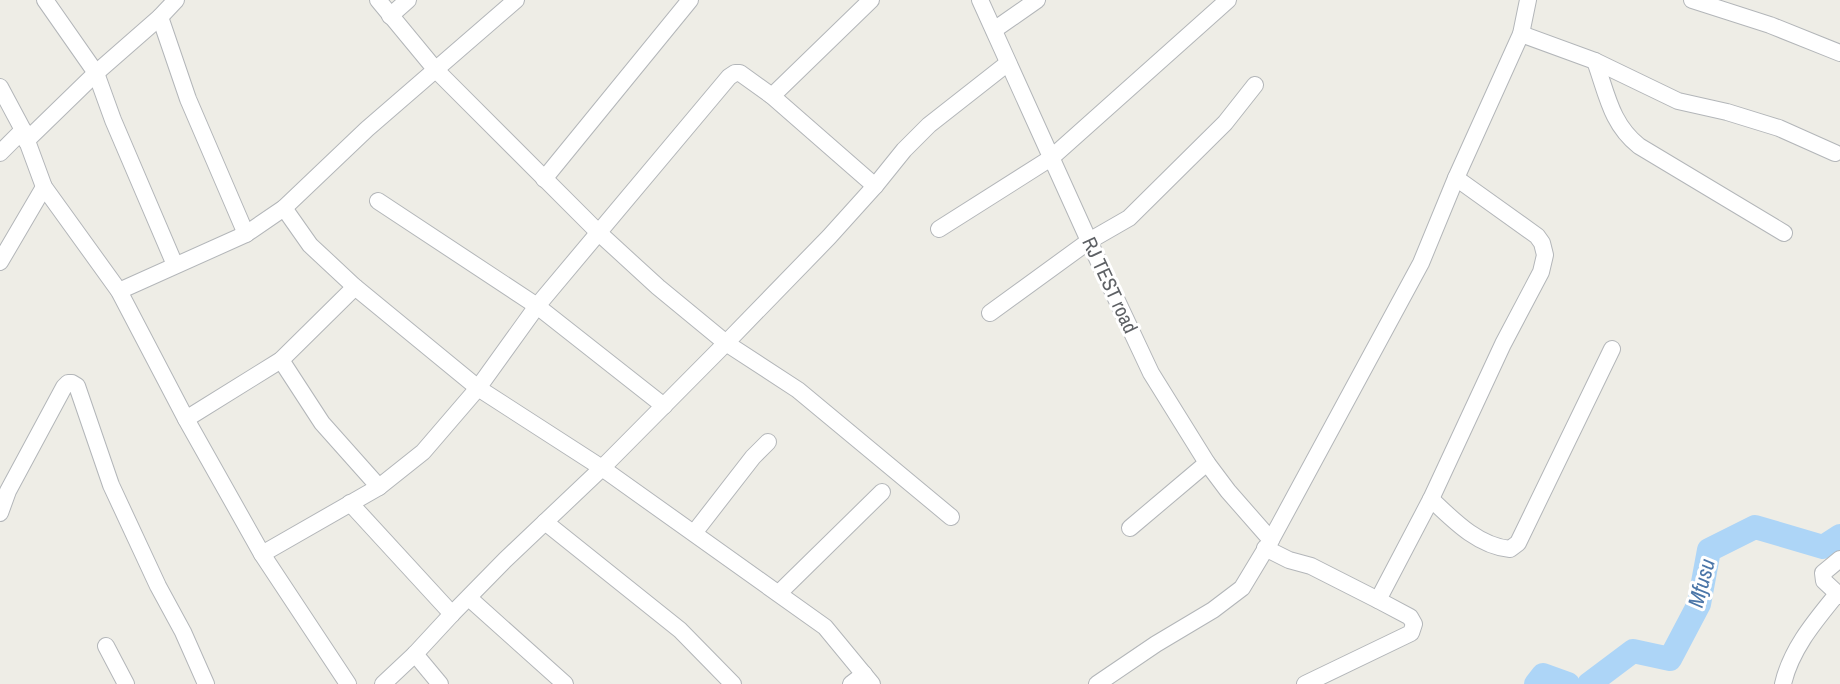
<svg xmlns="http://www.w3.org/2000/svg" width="1840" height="684" viewBox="0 0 1840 684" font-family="'Archivo Narrow',sans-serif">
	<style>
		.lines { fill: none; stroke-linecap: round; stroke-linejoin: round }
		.river { stroke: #add5f7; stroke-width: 24 }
		.minor-casing { stroke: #b3b6b9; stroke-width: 18 }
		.minor { stroke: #fff; stroke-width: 16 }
		.labels { text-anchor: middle; stroke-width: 6; stroke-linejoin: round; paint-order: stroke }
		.street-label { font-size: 20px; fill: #5e6165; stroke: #fff }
		.water-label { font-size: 22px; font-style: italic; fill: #4b76a8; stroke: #fff }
	</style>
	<rect width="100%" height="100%" fill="#eeede6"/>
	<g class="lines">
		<g class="river">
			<polyline points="1536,684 1543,675 1568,684"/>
			<polyline points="1589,684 1633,651 1670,659 1699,604 1709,550 1755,527 1823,547 1840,536"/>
		</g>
		<g class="minor-casing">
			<g id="minor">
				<polyline points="45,0 96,73 113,120 175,265"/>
				<polyline points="378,0 435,69 599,233 658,287 726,343 798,390 951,517"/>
				<polyline points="980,0 1089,241 1151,373 1207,463 1228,491 1271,540 1242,588 1213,610 1156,644 1097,684"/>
				<polyline points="1692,0 1770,25 1840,53"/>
				<polyline points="390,16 408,0"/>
				<polyline points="160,17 188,99 246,234"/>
				<polyline points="994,30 1037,0"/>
				<polyline points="1521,34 1595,61 1678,101 1727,112 1779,128 1835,153"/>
				<path d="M1595 61C1607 94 1611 124 1639 146L1784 233"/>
				<polyline points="0,87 23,130 44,187 119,291 186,419 262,554 348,684"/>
				<polyline points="772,96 871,0"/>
				<polyline points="26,141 96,73 160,17 176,0"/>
				<polyline points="0,153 23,130"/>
				<polyline points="544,179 690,0"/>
				<polyline points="378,201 537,306 664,406"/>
				<polyline points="284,208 310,245 355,287 478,388 602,468 825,627 872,684"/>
				<polyline points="939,229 1051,158 1228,0"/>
				<polyline points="0,262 44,187"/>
				<polyline points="119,291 246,234 284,208 367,129 516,0"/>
				<polyline points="990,313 1089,241 1129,218 1225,123 1255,85"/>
				<polyline points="281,360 322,423 379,487"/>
				<polyline points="186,419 281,360 355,287"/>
				<path d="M1431 499C1453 520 1478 546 1510 549L1518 543 1612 349"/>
				<polyline points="350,503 452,614"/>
				<polyline points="0,513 8,491 64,387 68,383 72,383 77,386 111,485 158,586 183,632 206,684"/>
				<polyline points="545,522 680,630 733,684"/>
				<polyline points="1130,528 1207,463"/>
				<polyline points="694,533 753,457 768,442"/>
				<polyline points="1271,540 1421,263 1456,178 1521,34 1528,0"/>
				<polyline points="1265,548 1289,560 1311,566 1378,600 1410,617 1414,624 1411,633 1305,684"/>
				<polyline points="262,554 379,487 423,452 478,388 537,306 729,77 735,73 740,73 772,96 875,186"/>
				<polyline points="1840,559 1823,573 1824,581 1840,596"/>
				<polyline points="779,593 882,492"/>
				<polyline points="469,598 565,684"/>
				<polyline points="1378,600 1431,499 1503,344 1541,272 1545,255 1542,243 1537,236 1456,178"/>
				<polyline points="106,646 126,684"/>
				<polyline points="415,654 440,684"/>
				<polyline points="383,684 415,654 452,614 505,560 602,468 726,343 829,237 875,186 904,150 929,125 1008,63"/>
				<polyline points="851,684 864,674"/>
				<path d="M1783 684C1791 649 1815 621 1837 594"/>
			</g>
		</g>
		<use href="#minor" class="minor"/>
	</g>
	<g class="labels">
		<g class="street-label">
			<text transform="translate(1110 285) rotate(65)" y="7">RJ TEST road</text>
		</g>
		<g class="water-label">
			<text transform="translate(1701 583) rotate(-75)" y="8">Mfusu</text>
		</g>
	</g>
</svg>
